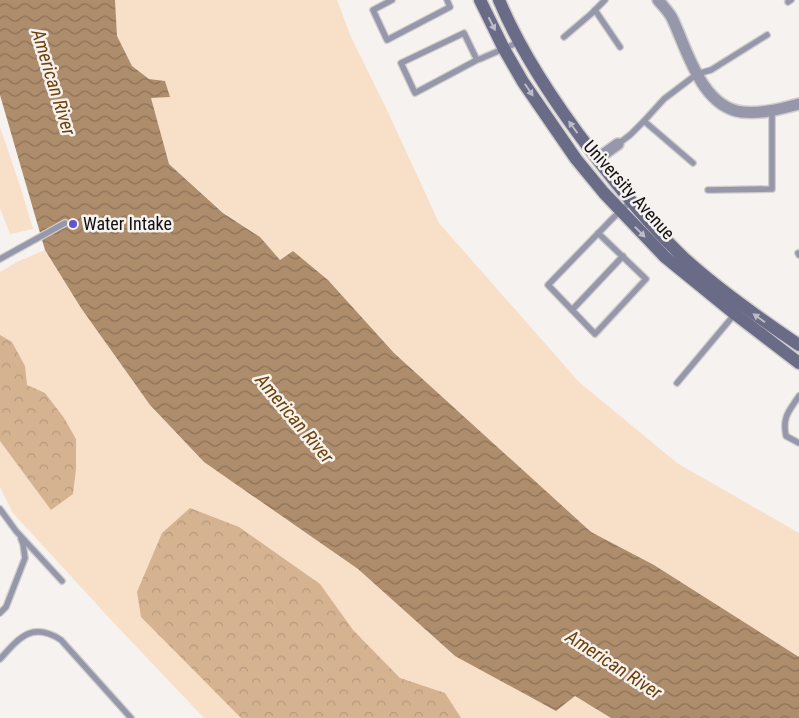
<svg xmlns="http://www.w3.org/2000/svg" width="799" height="718" viewBox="0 0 799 718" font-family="'Roboto Condensed',sans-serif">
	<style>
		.green { fill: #f8dfc7 }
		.forest { fill: url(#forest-crowns) }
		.water { fill: url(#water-waves) }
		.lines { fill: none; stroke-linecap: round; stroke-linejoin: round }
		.lane-casing { stroke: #d0cecc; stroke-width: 8 }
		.street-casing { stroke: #d0cecc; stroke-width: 14 }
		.secondary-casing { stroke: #d0cecc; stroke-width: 15 }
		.lane { stroke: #9697aa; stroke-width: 5.5 }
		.street { stroke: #9697aa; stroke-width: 11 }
		.secondary { stroke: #6a6b86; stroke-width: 12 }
		.oneway { fill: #bdbcc6 }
		.poi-dot { fill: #6055ce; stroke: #f5f2f0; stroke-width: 2 }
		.labels { text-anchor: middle; stroke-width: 5; stroke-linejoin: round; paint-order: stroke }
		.street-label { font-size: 18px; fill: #100f0f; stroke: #f5f2f0 }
		.poi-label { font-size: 18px; fill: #100f0f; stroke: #f5f2f0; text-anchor: start }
		.water-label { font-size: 19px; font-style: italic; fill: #6e4106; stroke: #f5f2f0 }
	</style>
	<defs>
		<pattern id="forest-crowns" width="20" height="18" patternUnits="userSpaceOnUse" patternTransform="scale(1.25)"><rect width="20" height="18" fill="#d5b391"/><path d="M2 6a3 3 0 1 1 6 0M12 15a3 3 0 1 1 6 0" fill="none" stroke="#b6997c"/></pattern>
		<pattern id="water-waves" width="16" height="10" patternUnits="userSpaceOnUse" patternTransform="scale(1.25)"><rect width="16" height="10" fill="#ae8d6c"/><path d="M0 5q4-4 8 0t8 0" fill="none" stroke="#8c7257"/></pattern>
	</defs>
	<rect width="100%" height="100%" fill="#f5f2f0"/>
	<g class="green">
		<polygon points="115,0 337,0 351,37 387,110 439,223 579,382 677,463 799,533 799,657 654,565 591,533 394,353 328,280 293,251 280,260 260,237 224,213 169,164 150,98 170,97 165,81 149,79 132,66 117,36"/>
		<polygon points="0,127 20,186 33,229 10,234 0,208"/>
		<polygon points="45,250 81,308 150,405 204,462 358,569 455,656 575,696 611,718 204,718 112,621 13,513 0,487 0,272 17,262"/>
	</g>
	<g class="forest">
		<polygon points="0,335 12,342 25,366 27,385 45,393 64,418 76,439 76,469 73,494 51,510 0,441"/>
		<polygon points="190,508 239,527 320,584 353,630 400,678 445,693 461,718 241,718 141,617 137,592 162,533"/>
	</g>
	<polygon class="water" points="0,0 115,0 117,36 132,66 149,79 165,81 170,97 151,98 169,164 223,213 260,237 280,260 293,251 328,280 394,353 591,532 654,565 799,657 799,718 611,718 575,696 556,711 455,656 358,569 204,462 150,405 81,308 45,250 0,95"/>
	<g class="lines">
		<g class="lane-casing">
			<g id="lane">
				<polyline points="392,0 373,10 387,40 450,7 447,0"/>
				<polyline points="788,2 791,0"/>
				<polyline points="595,10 620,47"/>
				<polyline points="564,37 591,14 605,0"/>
				<polyline points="477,60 464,33 401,63 415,93 477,60 480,59 519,42"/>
				<polyline points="618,144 630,135 644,121"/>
				<polyline points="693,163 644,121 664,99 697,74 711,70 767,35"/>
				<polyline points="708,190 772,189 772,111"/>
				<polyline points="598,233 646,279 595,334 548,285 612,219 631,201"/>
				<polyline points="798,253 799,255"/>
				<polyline points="0,259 65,223"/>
				<polyline points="572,310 623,256"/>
				<polyline points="677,383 734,315"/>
				<path d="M799 396C789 411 782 417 786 436L799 443"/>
				<polyline points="0,509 16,531 62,581"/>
				<polyline points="0,613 6,607 25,558 23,544 21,539"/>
				<path d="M0 659C19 638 32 621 61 640L131 718"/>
			</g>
		</g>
		<g class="street-casing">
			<g id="street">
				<path d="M658 0C663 6 669 12 672 18 687 49 701 107 742 112 762 114 780 109 799 104"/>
				<polyline points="597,159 618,144"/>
			</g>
		</g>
		<g class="secondary-casing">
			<g id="secondary">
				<polyline points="480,0 504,49 523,82 576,159 604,193 665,257 735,314 799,363"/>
				<path d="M499 0C522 55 556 105 592 152 620 189 650 226 684 258 719 290 759 318 799 345"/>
			</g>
		</g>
		<use href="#lane" class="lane"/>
		<use href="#street" class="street"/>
		<use href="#secondary" class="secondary"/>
	</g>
	<defs><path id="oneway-solid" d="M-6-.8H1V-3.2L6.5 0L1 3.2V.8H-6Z" transform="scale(1.25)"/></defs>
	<g class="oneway">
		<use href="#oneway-solid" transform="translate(492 24) rotate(63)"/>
		<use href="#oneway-solid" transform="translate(529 90) rotate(56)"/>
		<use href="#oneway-solid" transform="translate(573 127) rotate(-126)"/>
		<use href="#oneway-solid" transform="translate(640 232) rotate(46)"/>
		<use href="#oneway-solid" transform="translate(759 318) rotate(-145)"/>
	</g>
	<circle class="poi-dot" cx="73" cy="224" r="5"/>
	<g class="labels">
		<g class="street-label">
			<text transform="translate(629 190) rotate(48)" y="6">University Avenue</text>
		</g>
		<g class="poi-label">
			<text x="83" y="230">Water Intake</text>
		</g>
		<g class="water-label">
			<text transform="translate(54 82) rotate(73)" y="7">American River</text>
			<text transform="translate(295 418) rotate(50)" y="7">American River</text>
			<text transform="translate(614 664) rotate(33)" y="7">American River</text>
		</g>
	</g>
</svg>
